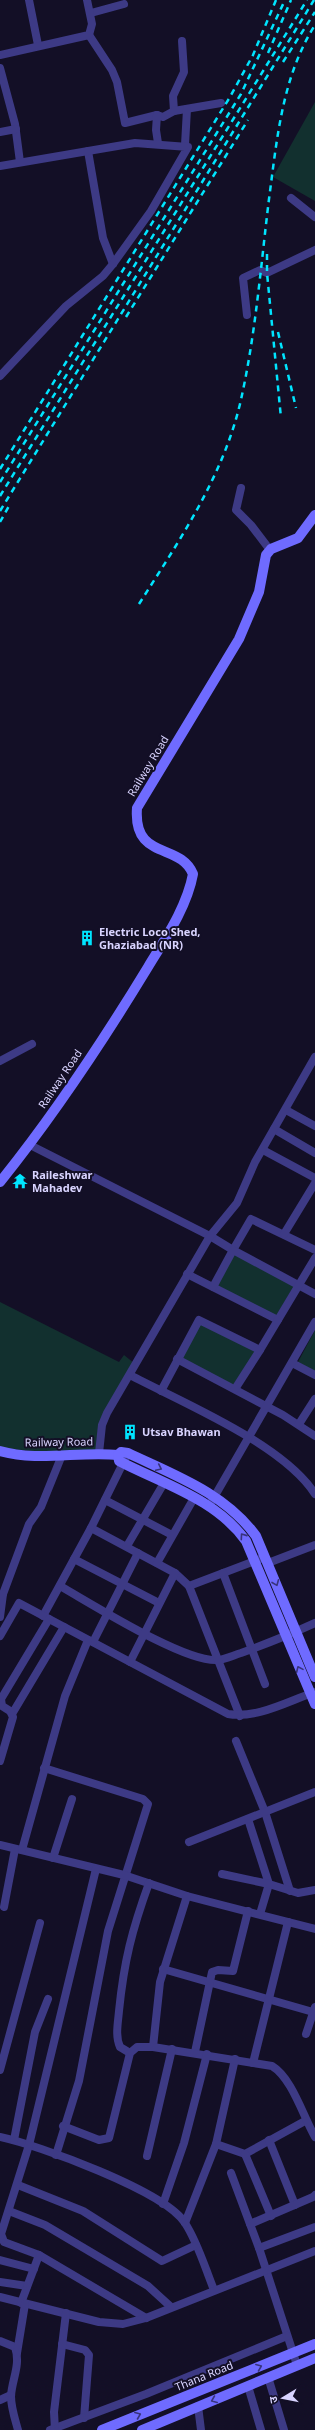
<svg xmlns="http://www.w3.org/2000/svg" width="315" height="2430" viewBox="0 0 315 2430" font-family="'Noto Sans','Noto Sans Devanagari',sans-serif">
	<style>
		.green { fill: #12302f }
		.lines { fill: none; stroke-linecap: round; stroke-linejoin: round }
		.street { stroke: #3d3a85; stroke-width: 8 }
		.secondary { stroke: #6f6bff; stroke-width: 10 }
		.rail { stroke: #00e5ff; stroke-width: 2.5; stroke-dasharray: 6 5; stroke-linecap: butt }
		.oneway { stroke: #38347d }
		.labels { text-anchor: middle; stroke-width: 4; stroke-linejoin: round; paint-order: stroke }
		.street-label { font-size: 11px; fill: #d9d4ff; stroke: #130f26 }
		.poi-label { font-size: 11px; font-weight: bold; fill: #d9d4ff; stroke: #130f26; text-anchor: start }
	</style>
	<rect width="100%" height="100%" fill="#130f26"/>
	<g class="green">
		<polygon points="315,102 315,201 273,177"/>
		<polygon points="235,1254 294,1286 276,1316 215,1287"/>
		<path d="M0 1302 119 1362 124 1355 135 1364C117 1392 93 1417 97 1452L65 1454 0 1448Z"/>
		<polygon points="201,1322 256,1351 233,1385 182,1358"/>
		<polygon points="315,1330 315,1372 298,1362"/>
	</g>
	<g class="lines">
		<g class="street">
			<polyline points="29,0 38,45"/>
			<polyline points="91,13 124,4"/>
			<polyline points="89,35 112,70 117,82 125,123 157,115"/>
			<polyline points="0,55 89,35 92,24 87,0"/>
			<polyline points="0,68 15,124 20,162"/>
			<polyline points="174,111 173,96 184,72 182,41"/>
			<polyline points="0,132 16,129"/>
			<polyline points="158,143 156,130 157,115 163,117 174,111 221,103"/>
			<polyline points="185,145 187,109"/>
			<polyline points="88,151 103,238 113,264"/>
			<polyline points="0,166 135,143 188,147 151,211 113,264 103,276 66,306 0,376"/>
			<polyline points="291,198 315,217"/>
			<polyline points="247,315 243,278 260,270 267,273 315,250"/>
			<polyline points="241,488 236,510 251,525 270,550"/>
			<polyline points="0,1061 32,1044"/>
			<polyline points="286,1110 315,1126"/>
			<polyline points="274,1129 315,1153"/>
			<polyline points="30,1145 210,1236 233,1250 251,1219 315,1250"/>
			<polyline points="263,1150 315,1178"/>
			<polyline points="284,1234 315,1183"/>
			<polyline points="187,1274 278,1320"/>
			<polyline points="213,1287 233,1250 315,1294"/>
			<polyline points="260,1350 315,1258"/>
			<polyline points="177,1359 283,1415 315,1436"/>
			<polyline points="292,1363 315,1375"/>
			<path d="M130 1375C183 1403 283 1444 315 1494"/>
			<polyline points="161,1391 199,1320 260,1350 235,1389"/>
			<polyline points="299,1424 315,1399"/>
			<polyline points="99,1453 102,1425 107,1413 210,1236 237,1203 255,1162 315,1057"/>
			<polyline points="105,1500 172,1535"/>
			<polyline points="209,1506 315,1322"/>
			<polyline points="91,1528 175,1573 189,1586 260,1559"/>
			<polyline points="127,1546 164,1483"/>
			<polyline points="74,1559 159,1603"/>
			<polyline points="157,1563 194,1498"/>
			<polyline points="268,1563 315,1545"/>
			<polyline points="223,1573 265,1684"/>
			<path d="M60 1586C92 1604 185 1663 218 1660 226 1659 234 1655 241 1653 266 1644 291 1634 315 1623"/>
			<polyline points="189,1586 240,1716"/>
			<polyline points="0,1595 3,1594 29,1524 41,1507 62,1455"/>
			<polyline points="43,1616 91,1528 128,1453"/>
			<polyline points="0,1617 3,1594"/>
			<path d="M0 1636 19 1603 228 1714C257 1719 288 1701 315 1692"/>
			<polyline points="93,1642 138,1553"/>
			<polyline points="130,1662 175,1573"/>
			<polyline points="12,1714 64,1627"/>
			<polyline points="236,1741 265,1812 290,1891"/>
			<polyline points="0,1761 13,1717 10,1711 2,1706 1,1699 49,1619"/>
			<polyline points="44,1768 143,1799 148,1804 108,1931 79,2081 56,2155"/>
			<polyline points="248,1819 269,1884 260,1914"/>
			<polyline points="189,1842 315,1792"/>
			<polyline points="0,1845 124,1875 187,1896 315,1929"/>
			<polyline points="22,1850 65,1696 88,1640"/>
			<polyline points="53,1858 72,1799"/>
			<polyline points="222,1874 269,1884 298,1893 315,1890"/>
			<polyline points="4,1907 15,1849"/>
			<polyline points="163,1969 313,2012"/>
			<polyline points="306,2034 315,2007"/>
			<polyline points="153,2047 160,1982 187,1896"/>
			<polyline points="195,2052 212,1972 218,1970 233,1971 248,1911"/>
			<path d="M130 2053 120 2047C115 2036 118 2023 119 2011 124 1961 132 1930 149 1883"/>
			<polyline points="235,2059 216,2144 245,2154 305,2121"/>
			<polyline points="253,2063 288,1922"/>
			<polyline points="0,2070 40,1923"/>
			<path d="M63 2126 99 2140 109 2138 130 2053 137 2047H153L272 2066C292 2078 303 2116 315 2137"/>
			<path d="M0 2137C38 2145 165 2191 185 2223 198 2243 205 2268 214 2290"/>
			<polyline points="14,2140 35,2032 48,1999"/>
			<polyline points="269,2140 295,2205"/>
			<polyline points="245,2154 271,2216"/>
			<polyline points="147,2156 172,2049"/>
			<polyline points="231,2173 259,2248 297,2365"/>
			<polyline points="18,2185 83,2211 162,2261 196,2245"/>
			<polyline points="163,2204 184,2143 207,2054"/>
			<polyline points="9,2211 45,2225 148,2286 171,2307"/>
			<polyline points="185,2223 216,2144"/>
			<polyline points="250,2224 313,2197 315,2195"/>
			<polyline points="259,2248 315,2227"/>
			<polyline points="39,2255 146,2318"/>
			<polyline points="0,2260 34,2269"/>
			<polyline points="0,2282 27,2286"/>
			<polyline points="0,2297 99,2322 123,2324 146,2318 315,2251"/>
			<polyline points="21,2303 39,2255 4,2242 1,2234 29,2145 96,1869"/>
			<path d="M0 2341 15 2347C21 2365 12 2379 11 2396 11 2408 15 2419 18 2430"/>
			<polyline points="62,2344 85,2350 89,2355 84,2418"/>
			<polyline points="17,2353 25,2304"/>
			<polyline points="268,2377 284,2430"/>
			<polyline points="248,2386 261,2430"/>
			<polyline points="0,2400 11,2395"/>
			<polyline points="198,2406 201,2430"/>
			<polyline points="50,2430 146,2394 287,2336"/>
			<polyline points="55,2430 54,2412 66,2313"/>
		</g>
		<g class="secondary">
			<path d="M0 1182C54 1115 103 1041 148 967 165 939 187 907 193 874 180 842 133 861 137 808L239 639 259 592 266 555 271 549 298 538 315 515"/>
			<path d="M0 1451C38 1462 79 1451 118 1455"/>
			<path d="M118 1455 119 1461C163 1484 216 1499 246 1541L315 1704"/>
			<path d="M118 1455 121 1452 128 1453C174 1475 225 1493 256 1536L315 1677"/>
			<polyline points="102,2430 315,2344"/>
			<polyline points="142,2430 315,2358"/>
		</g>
		<g class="rail">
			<polyline points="268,53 291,0"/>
			<polyline points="283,62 315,12"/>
			<polyline points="267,254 267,273 281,418"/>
			<polyline points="126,317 248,120"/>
			<polyline points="278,332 296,408"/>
			<polyline points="0,469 230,97 253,55 276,0"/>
			<polyline points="0,482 241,94 285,0"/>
			<polyline points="0,496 307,0"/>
			<polyline points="0,511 314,0"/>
			<polyline points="0,522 9,506"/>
			<path d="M139 604C181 538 226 472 242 395 256 330 261 264 269 199 277 139 282 77 315 25"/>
		</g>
	</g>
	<defs><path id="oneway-chevron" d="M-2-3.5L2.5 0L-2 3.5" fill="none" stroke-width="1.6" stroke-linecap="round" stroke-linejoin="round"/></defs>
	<g class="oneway">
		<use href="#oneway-chevron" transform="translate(159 1468) rotate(25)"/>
		<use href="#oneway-chevron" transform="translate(243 1536) rotate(-125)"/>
		<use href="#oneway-chevron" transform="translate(276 1583) rotate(68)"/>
		<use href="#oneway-chevron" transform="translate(299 1669) rotate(-114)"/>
		<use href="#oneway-chevron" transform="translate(259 2367) rotate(-22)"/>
		<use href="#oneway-chevron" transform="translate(214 2400) rotate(157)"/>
		<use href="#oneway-chevron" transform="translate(138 2415) rotate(-22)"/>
	</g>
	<defs>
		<g id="building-bare" transform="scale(1.2)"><path d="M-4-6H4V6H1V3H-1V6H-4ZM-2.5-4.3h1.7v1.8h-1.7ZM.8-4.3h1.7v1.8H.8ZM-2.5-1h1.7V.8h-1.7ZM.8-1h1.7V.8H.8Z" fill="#00e5ff" stroke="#130f26" stroke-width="2.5" paint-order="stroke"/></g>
		<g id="temple-bare" transform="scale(1.2)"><path d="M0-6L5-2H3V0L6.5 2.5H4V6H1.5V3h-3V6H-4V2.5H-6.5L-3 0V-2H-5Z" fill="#00e5ff" stroke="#130f26" stroke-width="2.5" paint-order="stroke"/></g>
	</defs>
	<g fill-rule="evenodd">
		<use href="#building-bare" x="87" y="938"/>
		<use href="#temple-bare" x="20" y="1181"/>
		<use href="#building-bare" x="130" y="1432"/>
	</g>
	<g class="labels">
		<g class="street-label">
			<text transform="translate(148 766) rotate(-59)" y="4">Railway Road</text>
			<text transform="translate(60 1079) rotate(-56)" y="4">Railway Road</text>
			<text transform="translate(59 1442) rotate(-1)" y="4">Railway Road</text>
			<text transform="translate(204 2376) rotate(-22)" y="4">Thana Road</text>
		</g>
		<g class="poi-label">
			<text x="99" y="936">Electric Loco Shed,<tspan x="99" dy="13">Ghaziabad (NR)</tspan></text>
			<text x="32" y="1179">Raileshwar<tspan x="32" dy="13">Mahadev</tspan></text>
			<text x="142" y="1436">Utsav Bhawan</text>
		</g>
	</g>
	<g transform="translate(283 2398) rotate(260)" stroke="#130f26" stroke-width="3" paint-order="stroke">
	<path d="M0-3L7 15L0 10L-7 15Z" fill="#d9d4ff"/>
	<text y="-6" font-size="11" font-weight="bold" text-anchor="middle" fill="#d9d4ff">उ</text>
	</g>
</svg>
